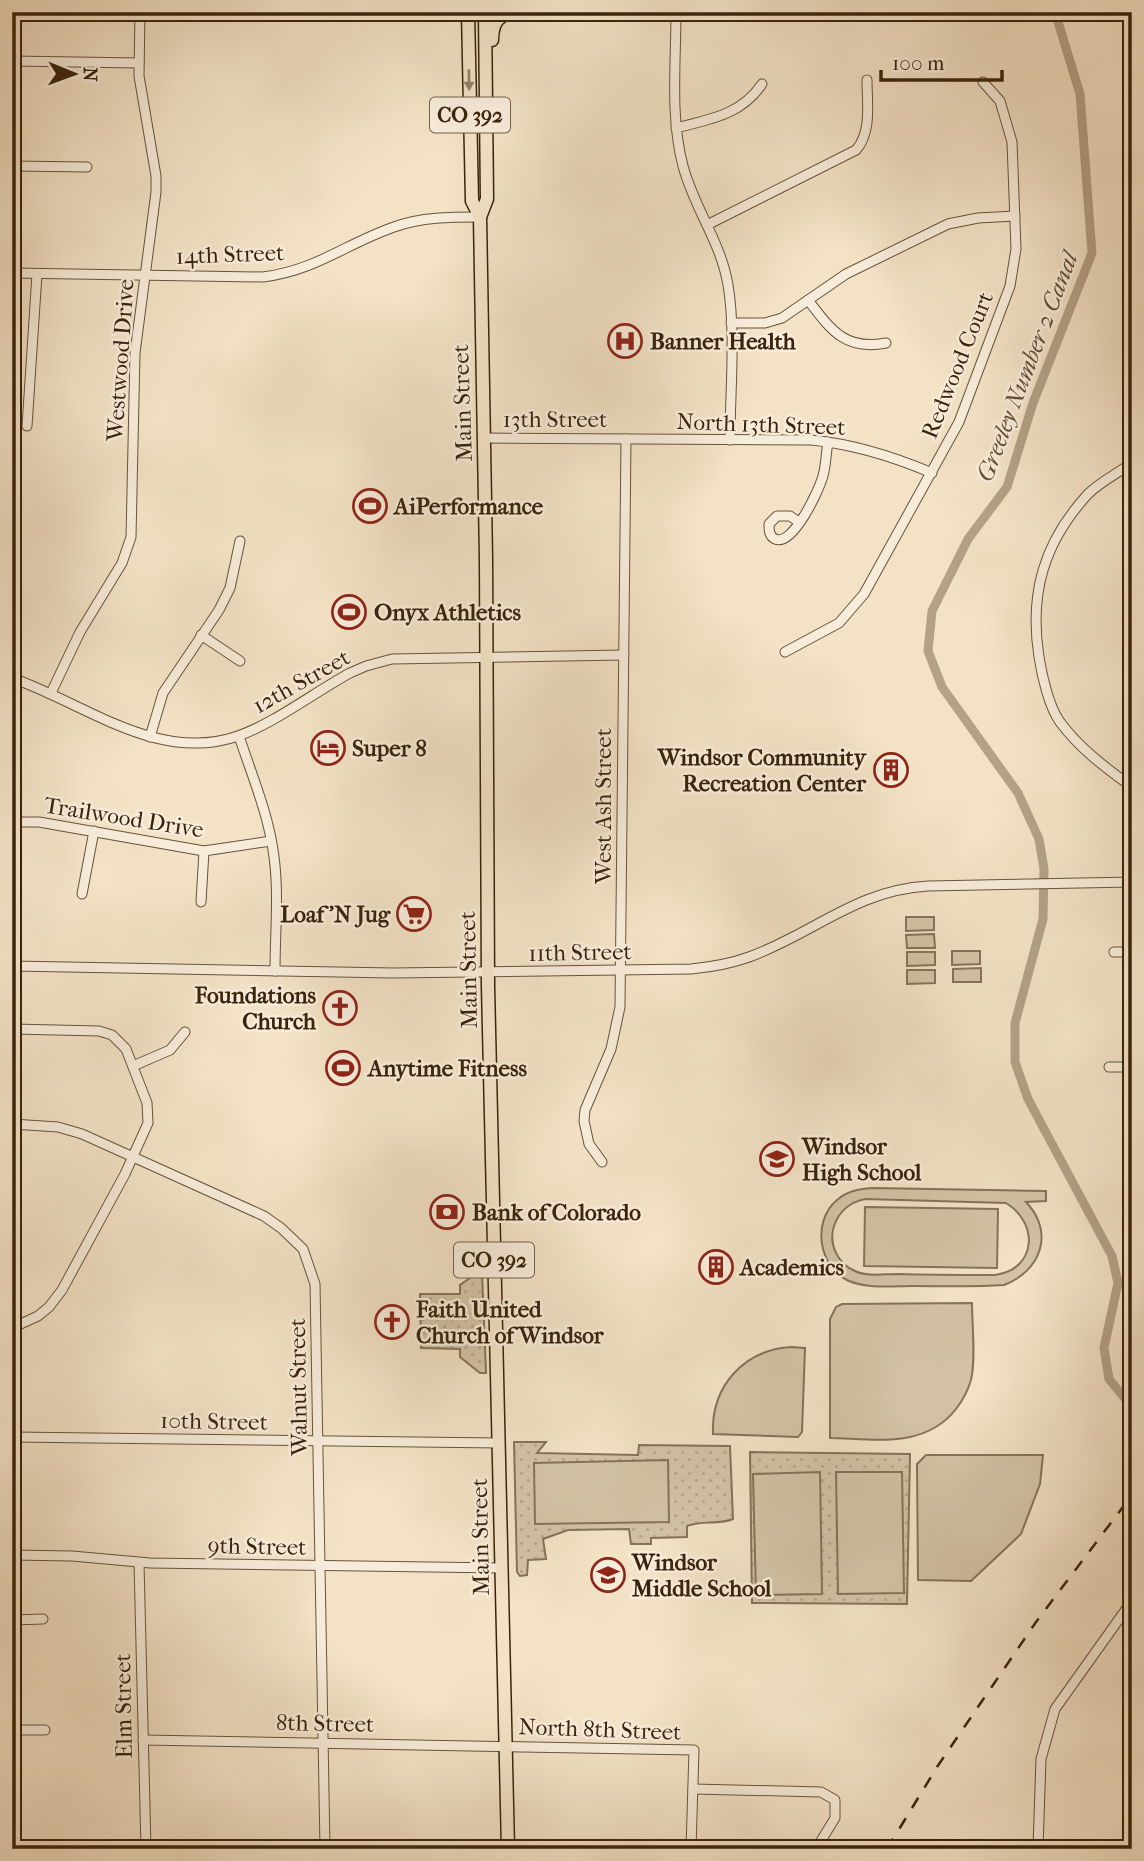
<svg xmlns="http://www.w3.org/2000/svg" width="1144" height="1861" viewBox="0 0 1144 1861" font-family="'IM FELL French Canon',serif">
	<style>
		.grass { fill: url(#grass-dots); stroke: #877259; stroke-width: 2 }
		.garden { fill: #d4c2a6; stroke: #877259; stroke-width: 2; fill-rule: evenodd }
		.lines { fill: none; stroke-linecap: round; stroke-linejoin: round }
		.canal { stroke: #b4a187; stroke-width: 9 }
		.minor-casing { stroke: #68533a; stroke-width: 11 }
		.major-casing { stroke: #3a230c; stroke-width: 15 }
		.minor { stroke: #f7ecda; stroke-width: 9 }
		.major { stroke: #f3e2c6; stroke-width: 12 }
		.rail { stroke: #3a230c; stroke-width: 2.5; stroke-dasharray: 12 12; stroke-linecap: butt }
		.oneway { fill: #968269 }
		.labels { text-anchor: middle; stroke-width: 5; stroke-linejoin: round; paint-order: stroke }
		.shield { fill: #f7ecda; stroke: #735f4a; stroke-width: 2 }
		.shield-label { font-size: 21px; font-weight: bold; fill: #3a230c }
		.street-label { font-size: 23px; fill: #3a230c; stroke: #f7ecda }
		.poi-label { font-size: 23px; font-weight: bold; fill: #3a230c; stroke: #f7ecda; text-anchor: start }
		.water-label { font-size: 24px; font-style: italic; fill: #654f37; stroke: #f7ecda }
	</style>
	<defs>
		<pattern id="grass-dots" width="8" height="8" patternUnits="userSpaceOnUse" patternTransform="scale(1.75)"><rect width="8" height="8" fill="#d4c2a6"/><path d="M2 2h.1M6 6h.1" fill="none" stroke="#b7a68e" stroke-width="1.8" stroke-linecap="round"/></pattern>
	</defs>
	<rect width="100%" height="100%" fill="#f3e2c6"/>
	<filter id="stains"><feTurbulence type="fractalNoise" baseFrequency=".00286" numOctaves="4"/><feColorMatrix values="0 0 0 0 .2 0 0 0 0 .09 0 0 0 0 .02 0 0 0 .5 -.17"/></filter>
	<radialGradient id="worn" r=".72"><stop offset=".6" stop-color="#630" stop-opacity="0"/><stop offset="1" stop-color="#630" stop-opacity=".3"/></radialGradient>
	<g class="grass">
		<polygon points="477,1273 482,1273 486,1373 480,1373 460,1357 460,1349 421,1348 420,1294 460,1294 460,1285"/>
		<path d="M514 1442H546L537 1453 638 1455 639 1445 730 1446 733 1519C719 1525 702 1520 687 1526V1537L651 1538V1544H631L629 1529 568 1530 543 1539 546 1559 528 1560 527 1575 520 1576 517 1572Z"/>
		<polygon points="750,1452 910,1454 907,1604 752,1603"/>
	</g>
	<g class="garden">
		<polygon points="906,917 934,917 934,930 906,931"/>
		<polygon points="934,934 935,948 907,948 906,935"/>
		<polygon points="952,951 980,951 980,964 952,965"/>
		<polygon points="907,952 935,952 935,965 907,966"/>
		<polygon points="981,968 981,982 953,982 953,969"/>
		<polygon points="907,970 935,970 935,983 907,984"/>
		<path d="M872 1188 1046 1191V1201L1026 1202C1055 1232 1041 1271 1004 1285 974 1287 944 1286 913 1286 893 1286 868 1289 849 1281 819 1268 811 1222 837 1200 847 1191 859 1189 872 1188ZM865 1199 1006 1203C1039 1223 1037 1269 995 1275 963 1275 930 1275 898 1274 884 1274 867 1277 855 1271 838 1264 828 1244 834 1226 839 1211 851 1202 865 1199Z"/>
		<polygon points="865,1207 998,1209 997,1268 864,1266"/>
		<path d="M972 1303C972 1326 976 1358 971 1380 968 1390 963 1400 956 1409 925 1449 874 1439 830 1438V1319L836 1307 842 1304Z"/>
		<path d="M791 1347 805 1348 802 1432 798 1437 713 1434C711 1387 743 1350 791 1347Z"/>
		<polygon points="926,1455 1043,1455 1040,1484 1021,1534 971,1581 918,1580 917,1464"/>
		<polygon points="668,1460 669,1522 535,1524 534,1463"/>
		<polygon points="820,1472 822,1594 756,1595 753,1474"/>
		<polygon points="836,1472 902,1472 904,1593 838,1594"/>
	</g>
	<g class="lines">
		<polyline class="canal" points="1055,12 1080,94 1092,253 1033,403 1007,487 968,539 932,611 928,651 942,687 1018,793 1039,839 1044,869 1043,919 1015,1023 1015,1062 1028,1099 1112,1256 1118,1283 1104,1348 1109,1379 1132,1407"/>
		<g class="minor-casing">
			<g id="minor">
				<path d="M676 12C676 63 670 117 683 166 694 208 721 242 728 285 736 333 730 391 730 440"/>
				<polyline points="12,61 139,63"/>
				<path d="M676 128C710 119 741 115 762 84"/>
				<polyline points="12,166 87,167"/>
				<path d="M707 225 856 150C872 132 867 103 867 80"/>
				<path d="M12 273 263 277C317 270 345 244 394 227 421 217 451 217 480 217"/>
				<path d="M808 300C831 330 845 351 886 343"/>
				<polyline points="731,323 765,323 782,318 846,274 948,224 978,218 1015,216"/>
				<polyline points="27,426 37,274"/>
				<path d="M484 438 811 440C854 444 892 456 932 473"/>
				<path d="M1132 463C1118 473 1100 482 1088 494 1044 542 1029 593 1039 657 1042 676 1049 707 1060 722 1080 749 1106 768 1132 787"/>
				<path d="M799 522 790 516H777L769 524C769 530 769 536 775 539 793 547 819 490 823 476 826 465 826 453 828 442"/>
				<polyline points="201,635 240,661"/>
				<polyline points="785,652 839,623 864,594 959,422 1010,286 1016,249 1012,142 1000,101 983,82"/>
				<path d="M12 678C84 703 158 764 238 736 273 724 315 692 350 673L366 666 392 659 624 655"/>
				<polyline points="51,693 80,632 122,563 131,537 135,353 156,192 156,176 139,76 140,12"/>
				<path d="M239 736C252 776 269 815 274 857 279 894 275 933 275 971"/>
				<polyline points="150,737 163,693 219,610 230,588 240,541"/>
				<polyline points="12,822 39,822 204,851 271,841"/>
				<polyline points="82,894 94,831"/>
				<polyline points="201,902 204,851"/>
				<polyline points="1114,952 1132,952"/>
				<path d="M12 966 393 973 691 969C711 967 730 964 749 957 813 934 856 890 928 886L1132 882"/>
				<polyline points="12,1029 99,1031 112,1035 126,1049 147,1103 148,1123 125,1174 62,1290 49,1307 38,1316 12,1328"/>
				<polyline points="133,1066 170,1050 185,1032"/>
				<polyline points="1109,1067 1132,1067"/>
				<polyline points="12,1124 58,1127 82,1134 264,1216 281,1228 303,1249 315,1284 325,1849"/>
				<polyline points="602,1162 589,1144 584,1121 585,1110 611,1049 620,1007 626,439"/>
				<polyline points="12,1437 498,1443"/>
				<polyline points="12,1555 72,1556 150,1563 501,1568"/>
				<polyline points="139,1563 146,1849"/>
				<polyline points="12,1620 43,1619"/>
				<polyline points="12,1730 45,1730"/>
				<polyline points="143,1740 694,1750 691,1849"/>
				<polyline points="693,1789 821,1792 835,1800 835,1818 816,1849"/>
				<polyline points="1061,1849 1038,1848 1041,1759 1055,1709 1132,1601"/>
			</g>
		</g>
		<g class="major-casing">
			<g id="major">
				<polyline points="468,12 472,201 480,217"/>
				<polyline points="485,12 487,199 480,217 486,559 488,986 508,1849"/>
				<path d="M492 40C492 7 515 13 540 12"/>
			</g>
		</g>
		<use href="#minor" class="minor"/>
		<use href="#major" class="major"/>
		<polyline class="rail" points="887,1849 937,1767 1036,1622 1132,1495"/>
	</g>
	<defs><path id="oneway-solid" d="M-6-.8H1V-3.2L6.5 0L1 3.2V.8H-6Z" transform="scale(1.75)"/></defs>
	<use class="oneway" href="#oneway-solid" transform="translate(469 80) rotate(89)"/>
	<defs>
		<g id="hospital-ring" transform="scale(1.75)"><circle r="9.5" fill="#f7ecda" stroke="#8f2418" stroke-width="1.5"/><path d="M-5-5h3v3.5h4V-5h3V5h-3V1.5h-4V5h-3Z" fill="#8f2418"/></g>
		<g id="stadium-ring" transform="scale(1.75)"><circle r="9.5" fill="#f7ecda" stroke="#8f2418" stroke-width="1.5"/><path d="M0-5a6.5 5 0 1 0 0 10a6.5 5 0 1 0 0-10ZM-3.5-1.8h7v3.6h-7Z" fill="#8f2418"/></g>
		<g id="hotel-ring" transform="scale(1.75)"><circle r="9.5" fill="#f7ecda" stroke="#8f2418" stroke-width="1.5"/><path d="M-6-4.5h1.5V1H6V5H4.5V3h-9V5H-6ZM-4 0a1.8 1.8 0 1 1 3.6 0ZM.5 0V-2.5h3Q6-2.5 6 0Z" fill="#8f2418"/></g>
		<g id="building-ring" transform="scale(1.75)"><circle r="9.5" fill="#f7ecda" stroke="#8f2418" stroke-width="1.5"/><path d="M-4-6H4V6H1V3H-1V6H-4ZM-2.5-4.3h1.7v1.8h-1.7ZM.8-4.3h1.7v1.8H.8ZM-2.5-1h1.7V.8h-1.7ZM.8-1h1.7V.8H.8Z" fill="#8f2418"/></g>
		<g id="supermarket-ring" transform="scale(1.75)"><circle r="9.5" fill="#f7ecda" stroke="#8f2418" stroke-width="1.5"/><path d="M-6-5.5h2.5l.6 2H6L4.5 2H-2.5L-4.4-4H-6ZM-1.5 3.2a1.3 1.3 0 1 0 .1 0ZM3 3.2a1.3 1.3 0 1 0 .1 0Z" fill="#8f2418"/></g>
		<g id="church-ring" transform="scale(1.75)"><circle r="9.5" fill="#f7ecda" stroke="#8f2418" stroke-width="1.5"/><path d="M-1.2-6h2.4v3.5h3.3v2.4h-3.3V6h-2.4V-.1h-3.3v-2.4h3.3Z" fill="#8f2418"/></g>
		<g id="school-ring" transform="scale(1.75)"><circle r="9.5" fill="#f7ecda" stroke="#8f2418" stroke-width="1.5"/><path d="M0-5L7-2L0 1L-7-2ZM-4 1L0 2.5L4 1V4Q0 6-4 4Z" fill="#8f2418"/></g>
		<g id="bank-ring" transform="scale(1.75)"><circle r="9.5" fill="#f7ecda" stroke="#8f2418" stroke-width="1.5"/><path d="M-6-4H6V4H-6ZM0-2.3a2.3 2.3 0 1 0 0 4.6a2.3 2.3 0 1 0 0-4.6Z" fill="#8f2418"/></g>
	</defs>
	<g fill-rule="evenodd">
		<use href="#hospital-ring" x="625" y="341"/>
		<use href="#stadium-ring" x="370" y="506"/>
		<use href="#stadium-ring" x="349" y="612"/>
		<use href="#hotel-ring" x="328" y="748"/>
		<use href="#building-ring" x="891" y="770"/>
		<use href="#supermarket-ring" x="414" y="914"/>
		<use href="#church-ring" x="340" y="1008"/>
		<use href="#stadium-ring" x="343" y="1068"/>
		<use href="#school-ring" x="777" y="1159"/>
		<use href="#bank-ring" x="447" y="1212"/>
		<use href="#building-ring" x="716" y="1267"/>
		<use href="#church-ring" x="392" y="1322"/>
		<use href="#school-ring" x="608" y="1575"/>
	</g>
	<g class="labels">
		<g class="shield">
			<rect x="430" y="97.5" width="80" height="35" rx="5"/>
			<rect x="454" y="1242.5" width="80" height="35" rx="5"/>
		</g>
		<g class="shield-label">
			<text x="470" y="122">CO 392</text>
			<text x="494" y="1267">CO 392</text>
		</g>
		<g class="street-label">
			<text transform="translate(230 254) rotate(-2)" y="8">14th Street</text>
			<text transform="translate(120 360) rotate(-86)" y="8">Westwood Drive</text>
			<text transform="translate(957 365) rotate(-68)" y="8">Redwood Court</text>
			<text transform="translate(462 403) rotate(-92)" y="8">Main Street</text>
			<text x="555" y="427">13th Street</text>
			<text transform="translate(761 424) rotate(2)" y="8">North 13th Street</text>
			<text transform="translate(301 681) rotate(-29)" y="8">12th Street</text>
			<text transform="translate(603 806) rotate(-90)" y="8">West Ash Street</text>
			<text transform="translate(124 817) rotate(9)" y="8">Trailwood Drive</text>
			<text transform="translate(580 952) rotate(-1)" y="8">11th Street</text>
			<text transform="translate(468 970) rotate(-91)" y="8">Main Street</text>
			<text transform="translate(298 1387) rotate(-91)" y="8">Walnut Street</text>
			<text transform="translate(214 1421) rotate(1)" y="8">10th Street</text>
			<text transform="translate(480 1537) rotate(-91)" y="8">Main Street</text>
			<text transform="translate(257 1546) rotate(1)" y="8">9th Street</text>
			<text transform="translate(123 1706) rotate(-91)" y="8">Elm Street</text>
			<text transform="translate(325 1723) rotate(1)" y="8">8th Street</text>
			<text transform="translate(600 1729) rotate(2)" y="8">North 8th Street</text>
		</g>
		<g class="poi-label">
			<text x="650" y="349">Banner Health</text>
			<text x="394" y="514">AiPerformance</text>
			<text x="374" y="620">Onyx Athletics</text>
			<text x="352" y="756">Super 8</text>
			<text x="866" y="765" text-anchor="end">Windsor Community<tspan x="866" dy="26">Recreation Center</tspan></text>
			<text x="390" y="922" text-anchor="end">Loaf 'N Jug</text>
			<text x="316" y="1003" text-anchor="end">Foundations<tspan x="316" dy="26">Church</tspan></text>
			<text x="368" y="1076">Anytime Fitness</text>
			<text x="802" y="1154">Windsor<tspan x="802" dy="26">High School</tspan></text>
			<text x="472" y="1220">Bank of Colorado</text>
			<text x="740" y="1275">Academics</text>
			<text x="416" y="1317">Faith United<tspan x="416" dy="26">Church of Windsor</tspan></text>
			<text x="632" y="1570">Windsor<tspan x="632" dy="26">Middle School</tspan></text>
		</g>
		<g class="water-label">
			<text transform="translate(1027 367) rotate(-69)" y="8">Greeley Number 2 Canal</text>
		</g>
	</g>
	<rect width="1144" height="1861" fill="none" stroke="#f3e2c6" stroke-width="42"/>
	<rect x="14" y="14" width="1116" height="1833" fill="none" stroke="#3a230c" stroke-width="3.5"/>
	<rect x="21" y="21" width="1102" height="1819" fill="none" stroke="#3a230c" stroke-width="2"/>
	<g transform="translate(74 74) rotate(91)" stroke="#f7ecda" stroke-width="5" paint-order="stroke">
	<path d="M0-5L12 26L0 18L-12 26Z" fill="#3a230c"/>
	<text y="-10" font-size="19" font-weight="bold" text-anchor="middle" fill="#3a230c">N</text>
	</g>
	<path d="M881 70v10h121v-10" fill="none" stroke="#3a230c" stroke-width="3.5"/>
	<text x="892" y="70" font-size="21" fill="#3a230c" stroke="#f7ecda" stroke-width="5" paint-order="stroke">100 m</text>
	<rect width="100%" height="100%" filter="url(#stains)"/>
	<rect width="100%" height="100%" fill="url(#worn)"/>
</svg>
